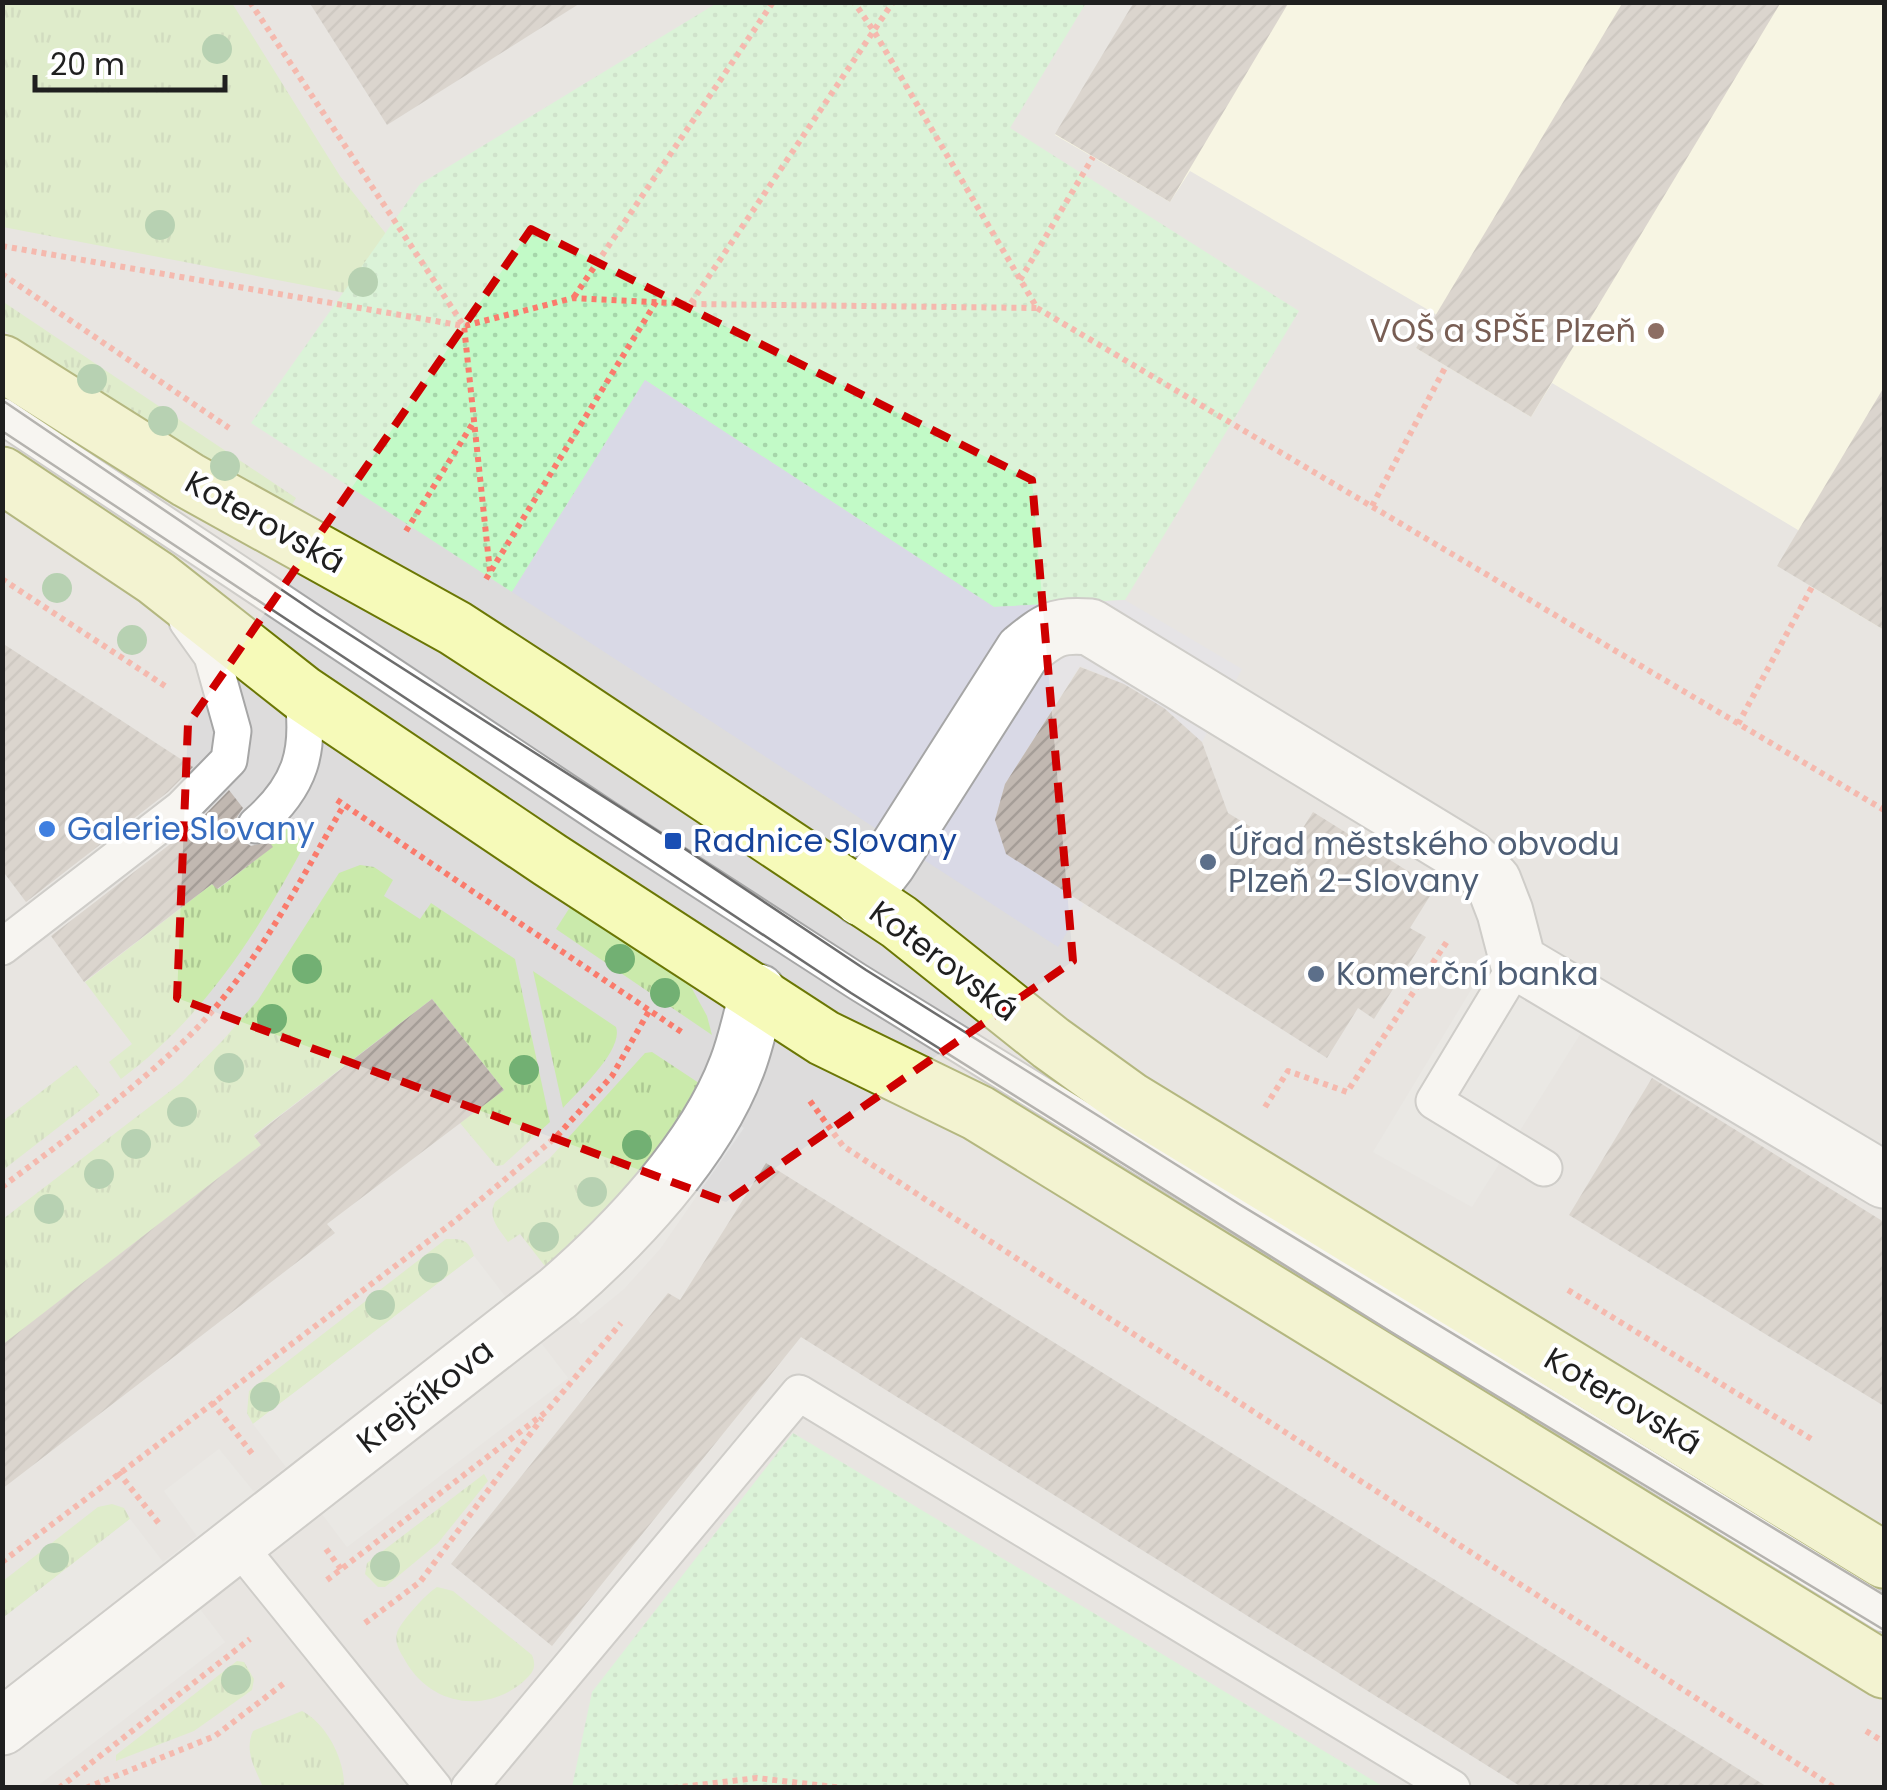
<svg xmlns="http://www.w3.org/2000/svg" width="1887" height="1790" viewBox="0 0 1887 1790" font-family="Poppins,sans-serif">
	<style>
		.residential { fill: #dddcdc }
		.education { fill: #ffffdf }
		.grass { fill: url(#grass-tufts) }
		.park { fill: url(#park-dots) }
		.parking { fill: #e3e3e3 }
		.plaza { fill: #d9d9e6 }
		.building { fill: url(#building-hatch) }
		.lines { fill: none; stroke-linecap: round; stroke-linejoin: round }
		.lane-casing { stroke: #a6a6a6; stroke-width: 39 }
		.street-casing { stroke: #a6a6a6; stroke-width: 59 }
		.secondary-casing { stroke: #6b7705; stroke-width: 59 }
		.path { stroke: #fa7b6c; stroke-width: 6; stroke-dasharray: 5 5; stroke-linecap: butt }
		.lane { stroke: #fff; stroke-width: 35 }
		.street { stroke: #fff; stroke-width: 55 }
		.secondary { stroke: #f6fab9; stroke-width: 55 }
		.tram { stroke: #6d6d6d; stroke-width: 2.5 }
		.tree { fill: #72b073 }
		.marked { fill: none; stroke: #ce0000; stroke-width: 8; stroke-dasharray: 20 12; stroke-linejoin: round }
		.education-dot { fill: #8d6e63; stroke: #fff; stroke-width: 4 }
		.shop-dot { fill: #3f7fe0; stroke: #fff; stroke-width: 4 }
		.transit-dot { fill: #1a4fb4; stroke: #fff; stroke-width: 4 }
		.service-dot { fill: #5c6f8a; stroke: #fff; stroke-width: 4 }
		.labels { text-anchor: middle; stroke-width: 8; stroke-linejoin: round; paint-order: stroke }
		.education-label { font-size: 32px; fill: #785e54; stroke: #fff; text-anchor: end }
		.street-label { font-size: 32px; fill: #1f1f1f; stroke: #fff }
		.shop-label { font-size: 32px; fill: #366cbe; stroke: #fff; text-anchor: start }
		.transit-label { font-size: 32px; fill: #164399; stroke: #fff; text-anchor: start }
		.service-label { font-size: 32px; fill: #4e5e75; stroke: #fff; text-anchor: start }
	</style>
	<defs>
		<pattern id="grass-tufts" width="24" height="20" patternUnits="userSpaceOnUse" patternTransform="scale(2.5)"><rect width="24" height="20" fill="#caeaab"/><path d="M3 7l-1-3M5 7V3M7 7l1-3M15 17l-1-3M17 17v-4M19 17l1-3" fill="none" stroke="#adc893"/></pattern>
		<pattern id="park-dots" width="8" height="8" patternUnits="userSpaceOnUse" patternTransform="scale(2.5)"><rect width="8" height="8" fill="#c2fac7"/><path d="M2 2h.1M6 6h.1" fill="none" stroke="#a6d6aa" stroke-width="1.8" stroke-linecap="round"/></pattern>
		<pattern id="building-hatch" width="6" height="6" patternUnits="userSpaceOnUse" patternTransform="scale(2.5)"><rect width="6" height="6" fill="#c1b8b1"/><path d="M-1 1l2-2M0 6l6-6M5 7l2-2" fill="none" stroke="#a59e98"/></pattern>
	</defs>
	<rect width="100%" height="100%" fill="#f0ece5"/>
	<rect class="residential" x="3" y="3" width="1881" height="1784"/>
	<polygon class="education" points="1134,3 1884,3 1884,630 1812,587 1798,530 1552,383 1531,417 1416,348 1437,315 1190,171 1170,202 1055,135"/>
	<g class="grass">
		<polygon points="2,3 232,3 340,176 449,313 3,227"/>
		<polygon points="2,301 296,498 289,510 185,451 3,330"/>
		<path d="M288 820 309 836C261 928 205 1017 121 1079L109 1062 132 1044 85 982 212 884 218 889 272 847 267 838Z"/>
		<polygon points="360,865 374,867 393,880 384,896 420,919 431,903 515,959 550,1122 503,1165 496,1166 460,1123 504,1090 432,999 254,1135 261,1145 3,1345 3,1219 182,1082 224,1039 258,1000 339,873"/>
		<polygon points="572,904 690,985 707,1016 712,1035 556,929"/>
		<path d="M533 971 616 1027C624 1050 578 1091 563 1108Z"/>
		<path d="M652 1052 702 1085 618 1212 551 1274 520 1234 508 1242C499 1229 487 1218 495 1202L549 1159 645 1053Z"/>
		<polygon points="76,1065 100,1095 3,1170 3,1121"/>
		<path d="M446 1239C463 1239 468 1239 474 1256L253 1424 247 1413 249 1391Z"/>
		<polygon points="484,1474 488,1481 438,1543 385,1587 378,1587 365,1574 367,1563"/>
		<polygon points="112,1504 124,1508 130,1519 3,1618 3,1581 98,1507"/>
		<path d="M437 1587 453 1591 532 1655C537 1667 533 1673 524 1681 486 1714 432 1706 406 1662 401 1653 394 1644 397 1633 400 1622 427 1593 437 1587Z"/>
		<polygon points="237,1661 244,1662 254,1679 252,1690 194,1731 116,1761 116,1755"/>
		<path d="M302 1711C327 1724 345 1760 344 1787H263C255 1768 244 1752 253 1731Z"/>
	</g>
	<g class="park">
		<polygon points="717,3 1086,3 1010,128 1299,311 1125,600 994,607 645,380 512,592 251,423 420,184"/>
		<polygon points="793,1433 1384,1787 572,1787 592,1692"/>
	</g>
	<g class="parking">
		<polygon points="1508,929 1609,988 1472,1207 1373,1152"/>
		<polygon points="729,1118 744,1128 660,1249 624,1289 581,1324 570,1310"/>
		<polygon points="474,1256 568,1378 347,1547 316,1506 193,1600 225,1642 36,1787 3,1788 3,1618 130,1519 163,1562 197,1536 164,1491 219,1449 254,1492 286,1467 253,1424"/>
	</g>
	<polygon class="plaza" points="645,380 994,607 1125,600 1242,669 1202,742 1135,689 1080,666 1005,784 995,820 1004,847 1025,866 1084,904 1058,947 512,592"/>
	<g class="building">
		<polygon points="309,2 582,2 387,125"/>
		<polygon points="1134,2 1289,2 1170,202 1055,134"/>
		<polygon points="1623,2 1781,2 1531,417 1416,348"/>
		<polygon points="1884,387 1884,630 1777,566"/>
		<polygon points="2,643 193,767 168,792 26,902 2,870"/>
		<polygon points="1080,667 1124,684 1164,708 1202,742 1228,813 1289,850 1313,812 1435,888 1410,928 1426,937 1374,1019 1358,1008 1327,1058 1006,854 995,820 1005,784"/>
		<polygon points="229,790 243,808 235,820 240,839 251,846 269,841 273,847 217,889 212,884 84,982 51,936 195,825"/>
		<polygon points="432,999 504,1090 327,1224 335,1233 2,1489 2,1345 261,1145 254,1136"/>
		<polygon points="1652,1078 1884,1222 1884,1406 1569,1215"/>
		<polygon points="766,1163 1769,1788 1523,1788 801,1337 552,1646 451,1564 668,1293 680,1300"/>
	</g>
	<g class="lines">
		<g class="lane-casing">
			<g id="lane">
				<polyline points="2,416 605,818 858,982 1884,1614"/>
				<path d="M256 825C301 786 311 751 302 693"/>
				<polyline points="2,947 182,808 229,760 233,731 212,656 187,621"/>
				<polyline points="1518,962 1434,1101 1544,1168"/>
				<polyline points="237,1544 434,1788"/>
				<polyline points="469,1788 799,1393 1452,1788"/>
			</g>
		</g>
		<g class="street-casing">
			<g id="street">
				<path d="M861 898 888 863 1023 651C1049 630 1056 624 1090 627L1469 858 1493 881 1505 912 1518 962 1884 1180"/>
				<path d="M2 1727 558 1293C625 1235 705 1151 737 1066 746 1043 751 1017 758 992"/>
			</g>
		</g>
		<g class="secondary-casing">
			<g id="secondary">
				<polyline points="2,363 188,480 455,628 549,689 899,922 1051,1043 1130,1100 1884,1560"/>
				<polyline points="2,475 156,578 302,693 550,860 824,1038 978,1113 1884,1670"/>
			</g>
		</g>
		<g class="path">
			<polyline points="250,2 464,326 490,572"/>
			<polyline points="2,246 464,326 573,298 691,304 1037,308 875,33 854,2"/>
			<polyline points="2,274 229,428"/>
			<polyline points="1020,280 1093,157"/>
			<polyline points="574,297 773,2"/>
			<polyline points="691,303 893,2"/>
			<polyline points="1037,308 1884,810"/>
			<polyline points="1372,506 1446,366"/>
			<polyline points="406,531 473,423"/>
			<polyline points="2,579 168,688"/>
			<polyline points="486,579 656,302"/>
			<polyline points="1738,724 1812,587"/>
			<polyline points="337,800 683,1033"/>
			<polyline points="810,1101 843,1146 1835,1788"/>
			<polyline points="1265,1107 1288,1071 1347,1092 1448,940"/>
			<path d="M2 1187C63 1141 126 1096 181 1044 251 978 296 887 344 805"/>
			<polyline points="1568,1290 1813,1440"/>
			<polyline points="212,1402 254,1456"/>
			<polyline points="118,1472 161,1526"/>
			<polyline points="326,1549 341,1569"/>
			<polyline points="2,1562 455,1221 556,1137 612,1076 649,1011"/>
			<polyline points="327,1580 546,1412 621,1323"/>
			<polyline points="365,1623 420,1582 542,1418"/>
			<polyline points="1866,1731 1884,1742"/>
			<polyline points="59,1788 250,1639"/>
			<polyline points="86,1788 215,1736 287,1681"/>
			<polyline points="673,1788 757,1778 843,1788"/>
		</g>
		<use href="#lane" class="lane"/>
		<use href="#street" class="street"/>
		<use href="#secondary" class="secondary"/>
		<g class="tram">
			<polyline points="2,400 316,613 673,841 866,970 1239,1204 1884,1595"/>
			<polyline points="2,431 851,993 1391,1332 1884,1630"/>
		</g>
	</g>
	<g class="tree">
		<circle cx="217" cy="49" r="15"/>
		<circle cx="160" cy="225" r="15"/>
		<circle cx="363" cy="282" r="15"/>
		<circle cx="92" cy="379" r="15"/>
		<circle cx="163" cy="421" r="15"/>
		<circle cx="225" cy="466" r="15"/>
		<circle cx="57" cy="588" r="15"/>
		<circle cx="132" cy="640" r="15"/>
		<circle cx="620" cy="959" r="15"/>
		<circle cx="307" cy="969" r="15"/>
		<circle cx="665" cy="993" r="15"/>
		<circle cx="272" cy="1019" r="15"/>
		<circle cx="229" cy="1068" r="15"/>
		<circle cx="524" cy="1070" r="15"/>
		<circle cx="182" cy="1112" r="15"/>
		<circle cx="136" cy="1144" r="15"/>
		<circle cx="637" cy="1145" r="15"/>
		<circle cx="99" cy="1174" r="15"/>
		<circle cx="592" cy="1192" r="15"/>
		<circle cx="49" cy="1209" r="15"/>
		<circle cx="544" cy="1237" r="15"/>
		<circle cx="433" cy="1268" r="15"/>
		<circle cx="380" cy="1305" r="15"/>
		<circle cx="265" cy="1397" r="15"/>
		<circle cx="54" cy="1558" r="15"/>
		<circle cx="385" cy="1566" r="15"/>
		<circle cx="236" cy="1680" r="15"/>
	</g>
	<path d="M0 0H1887V1790H0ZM531 229 1032 480 1073 961 726 1202 177 998 188 724Z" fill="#f0ece5" fill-opacity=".55" fill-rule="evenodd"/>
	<path class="marked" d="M531 229 1032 480 1073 961 726 1202 177 998 188 724Z"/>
	<circle class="education-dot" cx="1656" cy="331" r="10"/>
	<circle class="shop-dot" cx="47" cy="829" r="10"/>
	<rect class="transit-dot" x="663" y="831" width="20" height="20" rx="5"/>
	<g class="service-dot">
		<circle cx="1208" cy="862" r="10"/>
		<circle cx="1316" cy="974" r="10"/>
	</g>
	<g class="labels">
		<g class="education-label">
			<text x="1636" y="342">VOŠ a SPŠE Plzeň</text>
		</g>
		<g class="street-label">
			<text transform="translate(265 522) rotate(29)" y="11">Koterovská</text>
			<text transform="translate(944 961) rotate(37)" y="11">Koterovská</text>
			<text transform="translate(425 1396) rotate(-38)" y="11">Krejčíkova</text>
			<text transform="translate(1623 1401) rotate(31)" y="11">Koterovská</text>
		</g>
		<g class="shop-label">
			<text x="67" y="840">Galerie Slovany</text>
		</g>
		<g class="transit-label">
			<text x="693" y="852">Radnice Slovany</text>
		</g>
		<g class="service-label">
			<text x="1228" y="855">Úřad městského obvodu<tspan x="1228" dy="37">Plzeň 2-Slovany</tspan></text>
			<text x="1336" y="985">Komerční banka</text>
		</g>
	</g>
	<rect width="1887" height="1790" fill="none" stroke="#1f1f1f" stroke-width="10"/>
	<path d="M35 75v15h190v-15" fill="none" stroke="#1f1f1f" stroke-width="5"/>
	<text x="50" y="75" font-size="30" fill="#1f1f1f" stroke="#ffffff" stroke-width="8" paint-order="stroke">20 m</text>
</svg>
